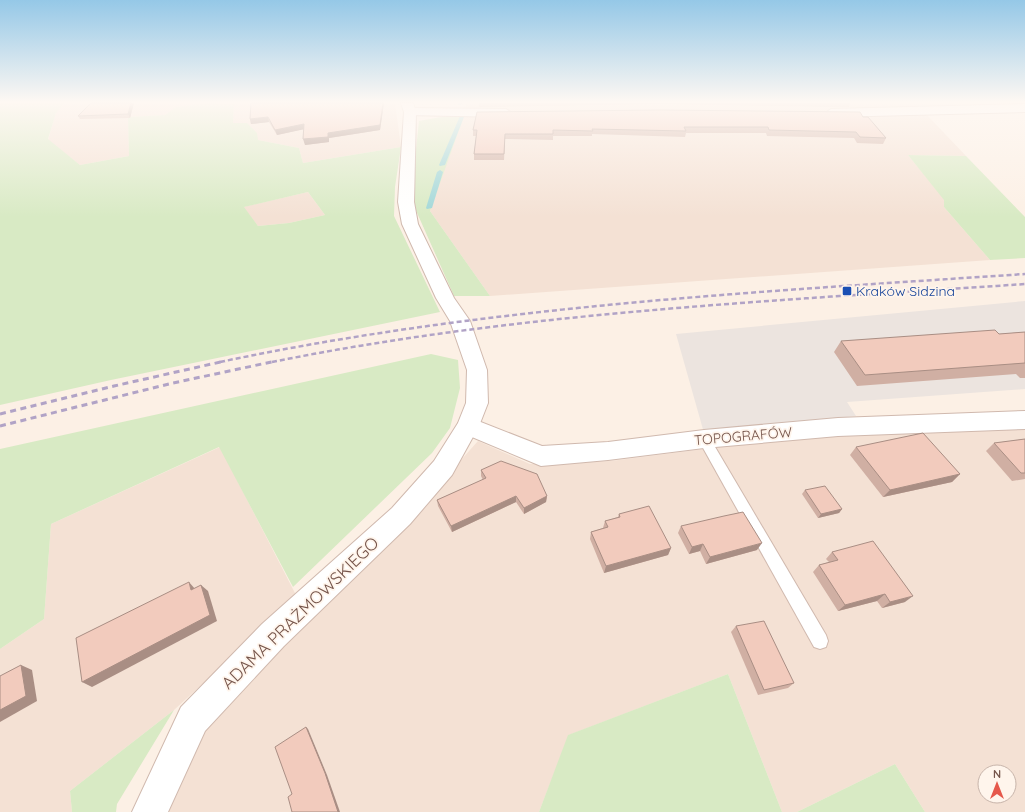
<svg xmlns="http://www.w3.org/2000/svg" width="1025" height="812" viewBox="0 0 1025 812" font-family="Quicksand,sans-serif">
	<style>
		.residential { fill: #f4e1d4; fill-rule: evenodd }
		.industrial { fill: #ece4df }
		.green { fill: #d8eac4; fill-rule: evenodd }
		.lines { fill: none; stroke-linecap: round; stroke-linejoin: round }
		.stream { fill: #a0d7d8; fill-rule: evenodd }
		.service-casing { stroke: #d0b9ae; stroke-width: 2 }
		.minor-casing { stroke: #d0b9ae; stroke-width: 2 }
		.tertiary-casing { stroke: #d0b9ae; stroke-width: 2 }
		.service { fill: #fff; fill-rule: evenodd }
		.minor { fill: #fff; fill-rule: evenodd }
		.tertiary { fill: #fff; fill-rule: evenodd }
		.rail-far1 { stroke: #b1a3c6; stroke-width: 2.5; stroke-dasharray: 5 3; stroke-linecap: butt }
		.rail { stroke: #b1a3c6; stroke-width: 3; stroke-dasharray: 6 4.5; stroke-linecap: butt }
		.wall { fill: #d0afa3 }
		.shaded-wall { fill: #a98e84 }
		.building { fill: #f2cbbd; stroke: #a98e84 }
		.transit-dot { fill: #1a4fb4; stroke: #fff5ec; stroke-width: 1.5 }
		.labels { text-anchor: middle; stroke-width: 3.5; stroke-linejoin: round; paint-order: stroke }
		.transit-label { font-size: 14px; fill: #164399; stroke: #fff5ec; text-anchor: start }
		.street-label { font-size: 14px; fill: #75544a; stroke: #fff5ec }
		.near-street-label { font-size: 17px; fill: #75544a; stroke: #fff5ec }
	</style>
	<rect width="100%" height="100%" fill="#fcf0e5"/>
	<g class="residential">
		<polygon points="64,103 209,103 176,107 165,115 128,117 129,156 80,165 48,140 56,112"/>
		<polygon points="223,103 395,103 401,147 303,163 299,148 258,140 233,123 234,105"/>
		<polygon points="467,103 1025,103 1025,111 927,115 966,156 908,155 945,200 944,207 990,260 490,296 430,211"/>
		<polygon points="308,192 325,215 289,223 258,226 243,207"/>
		<path d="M1025 425V812H925L895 764 797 812H782L728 674 569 735 539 812H166L205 724 411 516 478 441 530 464 611 461 843 431ZM985 772H1009V796H985Z"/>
		<polygon points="220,447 297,597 174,710 70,791 72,812 0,812 0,649 44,619 51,524"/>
	</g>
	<polygon class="industrial" points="1025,301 1025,389 847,402 856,416 704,433 676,334"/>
	<g class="green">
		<path d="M0 103H64L56 113 48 139 80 165 129 156 128 117 165 115 176 107 209 103 234 104 233 123H247L257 133 258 140 299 148 303 163 401 147 395 187 394 216 440 312 111 380 0 405ZM308 192 325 215 289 223 258 226 244 207Z"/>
		<polygon points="464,116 430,211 490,296 454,296 414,206 413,177 419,121 441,117"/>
		<polygon points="908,155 966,156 1025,217 1025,258 990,260 944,207 944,200"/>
		<polygon points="431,354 458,360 460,388 450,428 432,453 293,587 219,447 51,524 44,619 0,649 0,449"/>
		<polygon points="728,674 782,812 539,812 568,735"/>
		<polygon points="174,710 117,804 116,812 72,812 70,791"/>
		<polygon points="895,764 925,812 797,812"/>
	</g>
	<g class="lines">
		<g class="stream">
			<polygon points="458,103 463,103 460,105 458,105"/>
			<polygon points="460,116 464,117 445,165 440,166 439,165"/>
			<polygon points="440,170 443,172 432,208 427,209 426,208 437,172"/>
		</g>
		<g class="service-casing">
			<polygon id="service" points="704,434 708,435 826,635 828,641 826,647 820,649 814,647 698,439 700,435"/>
		</g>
		<g class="minor-casing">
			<g id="minor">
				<polygon points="1025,104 1025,112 831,117 825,113 831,109"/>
				<polygon points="410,108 506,109 512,113 506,117 406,115 404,112"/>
				<polygon points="1025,411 1025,429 838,436 704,448 608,460 541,466 460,432 457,426 460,420 468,417 542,446 608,442 704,430 838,418"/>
			</g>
		</g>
		<g class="tertiary-casing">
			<polygon id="tertiary" points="401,103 413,103 416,112 414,202 418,224 454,298 470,321 487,370 488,403 479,426 452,475 410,524 284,646 205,731 168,812 132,812 181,707 262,624 392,508 434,461 458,423 466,403 467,370 450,321 436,298 402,224 398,202 404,112"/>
		</g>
		<use href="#service" class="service"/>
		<use href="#minor" class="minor"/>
		<use href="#tertiary" class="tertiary"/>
		<g class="rail-far1">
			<path d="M220 362C485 306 755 292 1025 274"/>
			<path d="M272 362C519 312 773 301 1025 284"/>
		</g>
		<g class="rail">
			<polyline points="0,414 114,386 225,361"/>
			<polyline points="0,426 173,383 276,361"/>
		</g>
	</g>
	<g class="wall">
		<polygon points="134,103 130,118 80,119 78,116"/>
		<polygon points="251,103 384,103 380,130 329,138 329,142 305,145 304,129 277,135 269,122 251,124 250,119"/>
		<polygon points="479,103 850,103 849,107 659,104 479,107"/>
		<polygon points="863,117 886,138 883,144 857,143 854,138 767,136 766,133 686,133 685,137 592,134 592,136 553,136 553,140 505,139 504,160 474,160 474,154 476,136 473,136 473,130"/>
		<polygon points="1025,332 1025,378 1020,378 1016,374 857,386 834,352 841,341 999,334"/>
		<polygon points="1025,439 1025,479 1012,481 986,451 994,443"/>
		<polygon points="856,447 960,474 952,482 883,497 850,455"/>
		<polygon points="481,470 547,496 546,502 524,514 516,502 452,532 438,506 437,500 483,480 481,476"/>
		<polygon points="805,490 842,509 839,513 818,518 802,494"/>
		<polygon points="619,514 671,548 668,555 604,573 590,539 591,532 603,528 605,521 618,517"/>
		<polygon points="681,526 757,550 706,564 700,551 689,554 678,533"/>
		<polygon points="832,552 905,602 882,608 877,601 838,611 813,572 819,565 829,562 826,559"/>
		<polygon points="736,626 794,683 788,688 758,695 731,632"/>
	</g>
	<g class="shaded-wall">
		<polygon points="131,103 134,103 130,118 128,114"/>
		<polygon points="383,103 384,103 380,130 329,138 329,142 305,145 303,139 328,133"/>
		<polygon points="268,117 269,122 251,124 250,119"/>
		<polygon points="304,124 305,129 277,135 275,130"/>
		<polygon points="960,474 952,482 883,497 890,490"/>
		<polygon points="516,496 516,502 452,532 451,526"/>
		<polygon points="547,496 546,502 524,514 524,508"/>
		<polygon points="842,509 839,513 818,518 821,514"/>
		<polygon points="762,543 757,550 706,564 710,557"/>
		<polygon points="703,544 700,551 689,554 692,547"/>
		<polygon points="671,548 668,555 604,573 606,566"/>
		<polygon points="189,582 195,589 191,590"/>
		<polygon points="201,585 208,591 217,621 92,687 82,682"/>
		<polygon points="885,594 877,601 838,611 845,605"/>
		<polygon points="913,596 905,602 882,608 890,602"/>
		<polygon points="21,665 32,670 37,701 0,722 0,710"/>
		<polygon points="306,727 308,729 327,775 340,812 338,812"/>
	</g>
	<g class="building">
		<polygon points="91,103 131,103 128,114 78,116"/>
		<polygon points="251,103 383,103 380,125 328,133 328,137 303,139 304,124 275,130 268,117 250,119"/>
		<polygon points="660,110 860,112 863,117 868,117 886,138 860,137 856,132 769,130 768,127 684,127 686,131 592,129 593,131 553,130 553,134 505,134 504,154 474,154 477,130 473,130 477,112"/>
		<polygon points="995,330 999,334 1025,332 1025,363 865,375 841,341"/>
		<polygon points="923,433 960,474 890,490 856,447"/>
		<polygon points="1025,439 1025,473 1021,473 994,443"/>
		<polygon points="501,461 537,474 547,496 524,508 516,496 451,526 437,500 486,478 481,470"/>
		<polygon points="825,486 842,509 821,514 805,490"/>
		<polygon points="649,506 671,548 606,566 591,532 608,527 605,521 620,517 619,514"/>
		<polygon points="743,512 762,543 710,557 703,544 692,547 681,526 724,516"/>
		<polygon points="873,541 913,596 890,602 885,594 845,605 819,565 838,560 832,552"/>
		<polygon points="189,582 191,590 201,585 210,615 82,682 76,638"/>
		<polygon points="764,621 794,683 764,690 736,626"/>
		<polygon points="21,665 26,696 0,710 0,676"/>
		<polygon points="306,727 325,773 338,812 292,812 288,797 292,794 275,747"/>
	</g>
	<linearGradient id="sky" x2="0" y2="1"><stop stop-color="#95c8e7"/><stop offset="0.47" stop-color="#fef8f3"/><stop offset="1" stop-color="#fef8f3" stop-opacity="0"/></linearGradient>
	<rect width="1025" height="217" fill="url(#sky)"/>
	<rect class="transit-dot" x="842" y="286" width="10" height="10" rx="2"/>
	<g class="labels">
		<g class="transit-label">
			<text x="856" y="296">Kraków Sidzina</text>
		</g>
		<g class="street-label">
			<text transform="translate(743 436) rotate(-5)" y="5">TOPOGRAFÓW</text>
		</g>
		<g class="near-street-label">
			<text transform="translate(300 613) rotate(-44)" y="6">ADAMA PRAŻMOWSKIEGO</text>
		</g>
	</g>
	<g transform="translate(997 784)"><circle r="19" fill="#fff5ec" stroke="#c8b5ab"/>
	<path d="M0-3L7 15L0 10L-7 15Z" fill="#e6584b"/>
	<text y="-6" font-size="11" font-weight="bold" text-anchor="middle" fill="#75544a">N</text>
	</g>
</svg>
